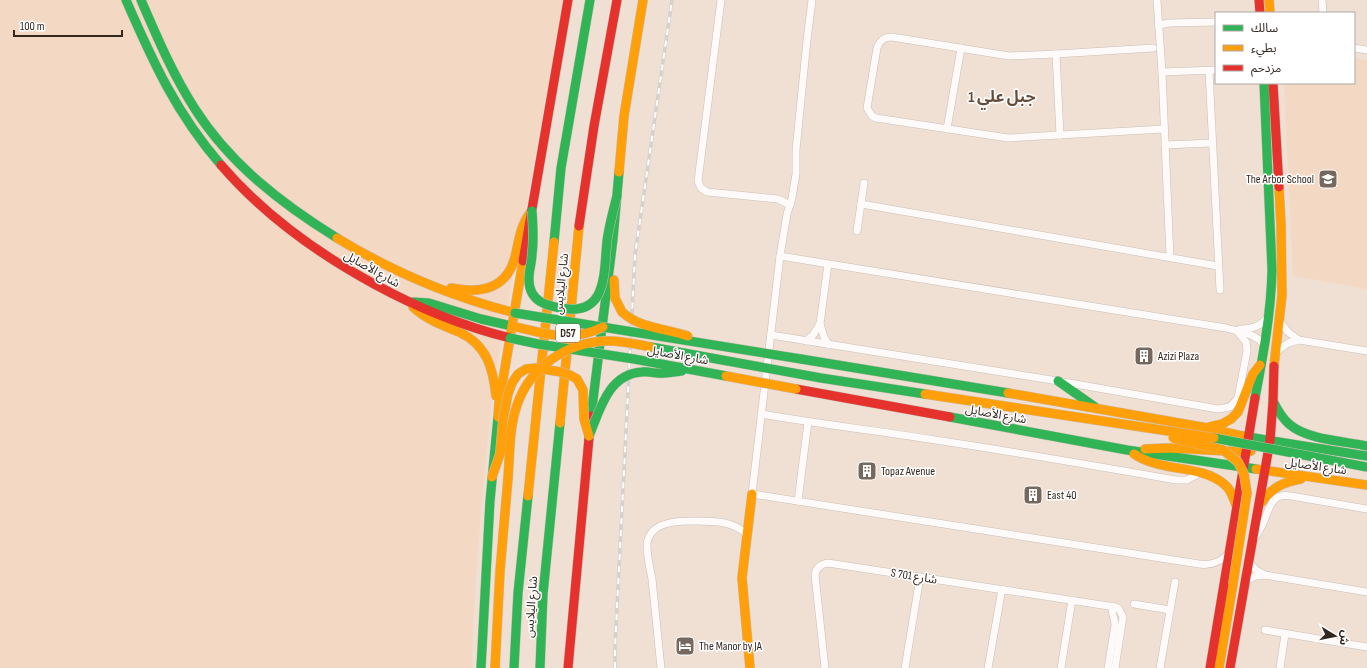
<svg xmlns="http://www.w3.org/2000/svg" width="1367" height="668" viewBox="0 0 1367 668" font-family="'Sofia Sans Condensed','Noto Sans Arabic',sans-serif">
	<style>
		.built { fill: #f3d8c4 }
		.lines { fill: none; stroke-linecap: round; stroke-linejoin: round }
		.street-casing { stroke: #cabeb4; stroke-width: 8 }
		.fast-casing { stroke: #cabeb4; stroke-width: 10 }
		.slow-casing { stroke: #cabeb4; stroke-width: 10 }
		.jam-casing { stroke: #cabeb4; stroke-width: 10 }
		.street { stroke: #fdfaf9; stroke-width: 7 }
		.fast { stroke: #30b455; stroke-width: 9 }
		.slow { stroke: #ff9f0a; stroke-width: 9 }
		.jam { stroke: #e5322d; stroke-width: 9 }
		.rail-casing { stroke: #d5d1cd; stroke-width: 3.5 }
		.rail { stroke: #fff; stroke-width: 2; stroke-dasharray: 6; stroke-linecap: butt }
		.fast-bridge-casing { stroke: #cabeb4; stroke-width: 10; stroke-linecap: butt }
		.slow-bridge-casing { stroke: #cabeb4; stroke-width: 10; stroke-linecap: butt }
		.fast-bridge { stroke: #30b455; stroke-width: 9 }
		.slow-bridge { stroke: #ff9f0a; stroke-width: 9 }
		.labels { text-anchor: middle; stroke-width: 3; stroke-linejoin: round; paint-order: stroke }
		.shield { fill: #fff; stroke: #706863; stroke-width: 1 }
		.shield-label { font-size: 11px; font-weight: bold; fill: #332820 }
		.poi-label { font-size: 12px; fill: #332820; stroke: #fff; text-anchor: start }
		.street-label { font-size: 12px; fill: #332820; stroke: #fff }
		.district-label { font-size: 16px; font-weight: bold; fill: #654c39; stroke: #fff }
	</style>
	<rect width="100%" height="100%" fill="#f0e0d4"/>
	<g class="built">
		<polygon points="0,0 563,0 522,231 516,256 492,395 481,512 473,623 472,668 0,668"/>
		<polygon points="1354,58 1367,60 1367,289 1293,276 1284,83 1354,83"/>
	</g>
	<g class="lines">
		<g class="street-casing">
			<g id="street">
				<polyline points="721,0 698,181 701,188 707,192 778,199 790,205"/>
				<path d="M812 0 807 40 796 150V174L792 198 787 214 780 256 752 494 1199 564C1212 566 1221 562 1230 552"/>
				<polyline points="1157,0 1162,72 1170,257"/>
				<polyline points="1322,0 1323,13"/>
				<polyline points="1158,25 1170,23 1216,22"/>
				<path d="M1153 48 1056 54 1009 56 892 37C884 37 880 40 877 48L867 108 872 116 876 118 1008 138 1164 129"/>
				<polyline points="1354,48 1367,50"/>
				<polyline points="1056,54 1060,135"/>
				<polyline points="1209,71 1220,290"/>
				<polyline points="1162,72 1216,70"/>
				<polyline points="947,129 961,48"/>
				<polyline points="1165,145 1212,143"/>
				<polyline points="861,204 1218,266"/>
				<polyline points="857,231 864,183"/>
				<path d="M780 256 1226 328C1240 332 1256 333 1265 346"/>
				<polyline points="1280,322 1288,332 1299,340 1367,351"/>
				<polyline points="820,324 824,337 829,345"/>
				<path d="M1240 329C1253 329 1261 326 1269 316"/>
				<polyline points="771,335 1058,381 1218,409 1230,407 1238,398 1247,351 1246,342 1238,332"/>
				<polyline points="806,341 813,335 820,324 828,264"/>
				<polyline points="1275,353 1288,343 1299,340"/>
				<path d="M761 414C819 424 877 431 935 440 1016 452 1096 466 1176 480H1187L1200 473"/>
				<polyline points="798,501 808,422"/>
				<path d="M1256 536C1259 531 1262 526 1264 521 1270 507 1271 493 1291 496L1367 509"/>
				<polyline points="1249,562 1256,570 1265,575"/>
				<polyline points="1247,580 1256,576 1265,575 1367,592"/>
				<polyline points="1134,604 1170,610"/>
				<polyline points="1265,630 1367,647"/>
				<path d="M661 668C658 638 655 609 652 579 650 568 647 557 647 546 647 541 649 536 652 532 661 521 683 521 696 521 713 521 735 521 747 535"/>
				<path d="M825 668 815 575C816 568 821 564 828 563L1115 607 1119 609 1123 617 1115 668"/>
				<polyline points="905,668 920,577"/>
				<polyline points="988,668 1002,589"/>
				<polyline points="1061,668 1072,600"/>
				<path d="M1108 668 1115 625C1115 619 1111 612 1112 606"/>
				<polyline points="1160,668 1175,582"/>
				<polyline points="1280,668 1285,634"/>
			</g>
		</g>
		<g class="fast-casing">
			<g id="fast">
				<path d="M126 0C153 62 176 113 221 165"/>
				<path d="M141 0C157 37 173 75 195 109 230 164 282 204 337 238"/>
				<polyline points="554,242 561,168 590,0"/>
				<polyline points="413,302 429,303 481,319 512,326"/>
				<polyline points="801,359 1008,393"/>
				<polyline points="1058,381 1095,407"/>
				<path d="M1255 398C1263 356 1271 314 1272 270L1264 83"/>
				<path d="M1273 401C1277 409 1282 418 1289 424 1307 440 1344 441 1367 446"/>
				<polyline points="591,416 613,239 619,172"/>
				<polyline points="950,417 1127,450 1256,469"/>
				<polyline points="1242,436 1367,456"/>
				<polyline points="481,668 490,501 498,417"/>
				<polyline points="514,668 518,593 528,496"/>
				<polyline points="540,668 543,594 560,423"/>
			</g>
		</g>
		<g class="slow-casing">
			<g id="slow">
				<polyline points="1269,0 1270,13"/>
				<polyline points="619,172 624,116 643,0"/>
				<path d="M337 238C391 271 453 297 515 313"/>
				<polyline points="614,280 615,298 622,312"/>
				<path d="M451 288C480 294 507 289 515 257 519 241 520 226 530 213"/>
				<path d="M413 307C427 320 442 325 459 332 487 345 493 368 496 396"/>
				<polyline points="1274,366 1282,295 1281,225 1279,187"/>
				<polyline points="1008,393 1202,427 1242,436"/>
				<polyline points="498,417 499,403 523,261"/>
				<polyline points="560,423 579,226"/>
				<polyline points="1209,427 1222,424 1231,419 1238,412 1253,374 1260,365"/>
				<polyline points="1145,449 1169,448 1245,452 1251,451"/>
				<path d="M1134 454C1140 458 1147 461 1154 463 1176 470 1205 468 1224 484 1231 489 1233 497 1236 505"/>
				<polyline points="1256,469 1367,485"/>
				<polyline points="528,496 554,242"/>
				<path d="M1262 502C1272 487 1284 482 1301 479"/>
				<polyline points="495,668 500,571 508,478"/>
				<polyline points="750,668 742,578 752,494"/>
				<polyline points="1219,668 1233,584"/>
			</g>
		</g>
		<g class="jam-casing">
			<g id="jam">
				<polyline points="1259,0 1260,13"/>
				<polyline points="1273,83 1279,187"/>
				<path d="M221 165C264 215 317 253 374 284 418 308 462 326 510 338"/>
				<polyline points="579,226 594,126 617,0"/>
				<polyline points="523,261 568,0"/>
				<polyline points="796,389 950,417"/>
				<polyline points="568,668 591,416"/>
				<polyline points="1210,668 1255,398"/>
				<polyline points="1230,668 1270,441 1273,401 1274,366"/>
			</g>
		</g>
		<use href="#street" class="street"/>
		<use href="#fast" class="fast"/>
		<use href="#slow" class="slow"/>
		<use href="#jam" class="jam"/>
		<g class="rail-casing">
			<polyline id="rail" points="615,668 615,647 635,255 672,0"/>
		</g>
		<use href="#rail" class="rail"/>
		<g class="fast-bridge-casing">
			<g id="fast-bridge">
				<path d="M532 211C533 225 534 240 532 254 532 262 529 270 529 278 528 303 549 307 569 309 581 310 592 306 598 295 606 279 605 258 607 241 609 226 613 211 617 196"/>
				<polyline points="515,313 801,359"/>
				<polyline points="510,338 538,344 634,359 726,376"/>
				<polyline points="651,347 821,378 925,394"/>
				<path d="M589 436C600 410 608 374 642 372 647 371 652 373 657 373 666 374 674 372 682 371"/>
				<polyline points="1214,438 1367,467"/>
			</g>
		</g>
		<g class="slow-bridge-casing">
			<g id="slow-bridge">
				<path d="M622 312C641 329 665 328 688 336"/>
				<path d="M512 326C546 334 570 343 603 327"/>
				<polyline points="726,376 796,389"/>
				<polyline points="925,394 1214,438"/>
				<polyline points="1173,438 1223,450 1238,462 1244,474 1247,493 1233,584"/>
				<polyline points="492,477 500,454 503,420 508,394 512,383 518,374 526,369 536,368 561,372 570,375 577,379 583,390 584,419 589,436"/>
				<path d="M508 478C510 454 509 428 517 405 530 367 566 343 605 341 621 340 636 344 651 347"/>
			</g>
		</g>
		<use href="#fast-bridge" class="fast-bridge"/>
		<use href="#slow-bridge" class="slow-bridge"/>
	</g>
	<defs>
		<g id="school-square" transform="scale(1)"><rect x="-9" y="-9" width="18" height="18" rx="4" fill="#75685f" stroke="#fff"/><path d="M0-5L7-2L0 1L-7-2ZM-4 1L0 2.5L4 1V4Q0 6-4 4Z" fill="#fff"/></g>
		<g id="building-square" transform="scale(1)"><rect x="-9" y="-9" width="18" height="18" rx="4" fill="#75685f" stroke="#fff"/><path d="M-4-6H4V6H1V3H-1V6H-4ZM-2.5-4.3h1.7v1.8h-1.7ZM.8-4.3h1.7v1.8H.8ZM-2.5-1h1.7V.8h-1.7ZM.8-1h1.7V.8H.8Z" fill="#fff"/></g>
		<g id="hotel-square" transform="scale(1)"><rect x="-9" y="-9" width="18" height="18" rx="4" fill="#75685f" stroke="#fff"/><path d="M-6-4.5h1.5V1H6V5H4.5V3h-9V5H-6ZM-4 0a1.8 1.8 0 1 1 3.6 0ZM.5 0V-2.5h3Q6-2.5 6 0Z" fill="#fff"/></g>
	</defs>
	<g fill-rule="evenodd">
		<use href="#school-square" x="1328" y="179"/>
		<use href="#building-square" x="1144" y="356"/>
		<use href="#building-square" x="867" y="471"/>
		<use href="#building-square" x="1033" y="495"/>
		<use href="#hotel-square" x="685" y="646"/>
	</g>
	<g class="labels">
		<rect class="shield" x="556" y="324" width="24" height="18" rx="3"/>
		<g class="shield-label">
			<text x="568" y="337">D57</text>
		</g>
		<g class="poi-label">
			<text x="1314" y="183" text-anchor="end">The Arbor School</text>
			<text x="1158" y="360">Azizi Plaza</text>
			<text x="881" y="475">Topaz Avenue</text>
			<text x="1047" y="499">East 40</text>
			<text x="699" y="650">The Manor by JA</text>
		</g>
		<g class="street-label">
			<text transform="translate(372 269) rotate(29)" y="4">شارع الأصايل</text>
			<text transform="translate(561 284) rotate(-84)" y="4">شارع اليلايس</text>
			<text transform="translate(678 355) rotate(10)" y="4">شارع الأصايل</text>
			<text transform="translate(996 414) rotate(10)" y="4">شارع الأصايل</text>
			<text transform="translate(1316 466) rotate(8)" y="4">شارع الأصايل</text>
			<text transform="translate(914 576) rotate(9)" y="4">S 701 شارع</text>
			<text transform="translate(531 607) rotate(-86)" y="4">شارع اليلايس</text>
		</g>
		<g class="district-label">
			<text x="1002" y="102">جبل علي 1</text>
		</g>
	</g>
	<rect x="1215" y="12" width="140" height="72" fill="#ffffff" stroke="#ada9a6"/>
	<rect x="1223" y="25" width="20" height="6" fill="#30b455" stroke="#ada9a6"/>
	<text x="1251" y="32" font-size="12" fill="#332820">سالك</text>
	<rect x="1223" y="45" width="20" height="6" fill="#ff9f0a" stroke="#ada9a6"/>
	<text x="1251" y="52" font-size="12" fill="#332820">بطيء</text>
	<rect x="1223" y="65" width="20" height="6" fill="#e5322d" stroke="#ada9a6"/>
	<text x="1251" y="72" font-size="12" fill="#332820">مزدحم</text>
	<g transform="translate(1335 636) rotate(100)" stroke="#ffffff" stroke-width="3" paint-order="stroke">
	<path d="M0-3L7 15L0 10L-7 15Z" fill="#332820"/>
	<text y="-6" font-size="11" font-weight="bold" text-anchor="middle" fill="#332820">ش</text>
	</g>
	<path d="M14 30v6h108v-6" fill="none" stroke="#332820" stroke-width="2"/>
	<text x="20" y="30" font-size="12" fill="#332820" stroke="#ffffff" stroke-width="3" paint-order="stroke">100 m</text>
</svg>
